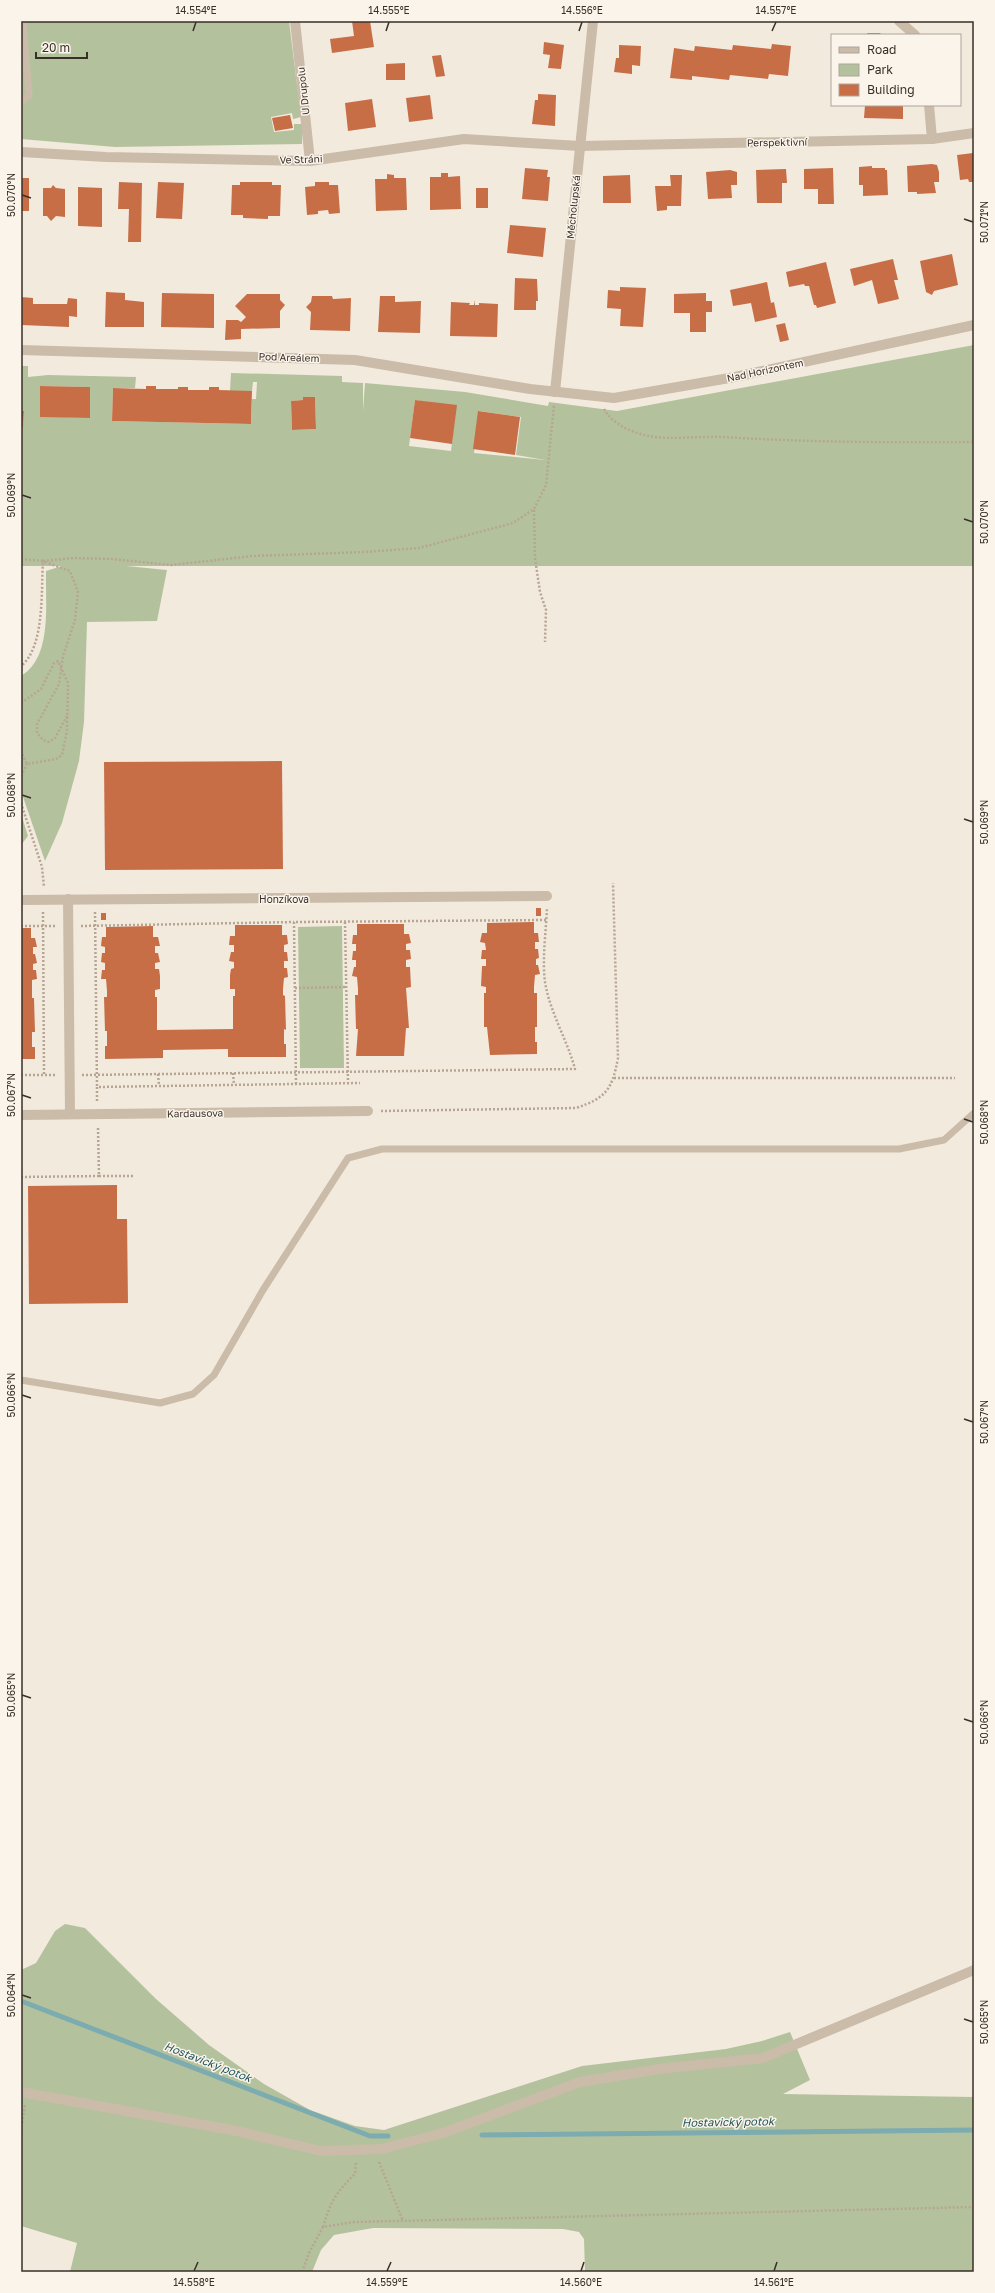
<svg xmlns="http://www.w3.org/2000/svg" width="995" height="2293" viewBox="0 0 995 2293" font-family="'Golos Text',sans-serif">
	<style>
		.green { fill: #b3c29d; fill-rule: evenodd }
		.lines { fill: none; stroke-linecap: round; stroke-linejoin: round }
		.stream { stroke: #7cabb0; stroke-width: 5 }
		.building { fill: #c76e47 }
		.path { stroke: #b7a593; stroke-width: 2.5; stroke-dasharray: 2 2; stroke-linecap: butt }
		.service { stroke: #cbbba9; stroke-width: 7 }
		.minor { stroke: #cbbba9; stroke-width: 10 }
		.ticks { fill: none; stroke: #382f29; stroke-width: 1.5 }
		.labels { text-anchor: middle; stroke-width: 3; stroke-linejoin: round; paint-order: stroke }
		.street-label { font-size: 10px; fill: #382f29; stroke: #faf4ea }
		.water-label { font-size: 11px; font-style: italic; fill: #1e535b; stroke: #faf4ea }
		.neatline { fill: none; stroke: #382f29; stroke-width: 1.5 }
		.ticks-label { font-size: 10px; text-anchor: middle; fill: #382f29 }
	</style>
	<rect width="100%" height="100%" fill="#f3eade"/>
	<g class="green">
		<polygon points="21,21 289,21 301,117 293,119 292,113 271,117 274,132 294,130 294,124 302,124 302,144 115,147 21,139"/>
		<path d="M974 345V566H126L167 570 157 621 87 622 84 722 79 761 62 823 45 861 21 791V676C53 657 45 603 46 571L62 566H21V427H23L24 411H21V366H28V377L48 375 136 377 135 388H113L112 421 251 424 252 399H256L257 382H253L252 391H230L231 373 342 376V382L363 383V411L365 383 465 392 548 406 549 402 617 411ZM40 386 90 387V418L40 416ZM303 397H315L316 429 292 430 291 401 303 400ZM415 400 456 406 451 451 409 446ZM479 411 521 417 516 455 545 460 474 453Z"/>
		<polygon points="21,814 28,836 21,845"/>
		<polygon points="342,926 344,1068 300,1068 298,927"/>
		<polygon points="65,1924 85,1928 156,1999 209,2045 264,2084 310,2110 355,2126 384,2130 582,2066 726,2049 762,2041 790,2032 810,2080 783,2094 974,2097 974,2272 585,2272 584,2239 579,2232 563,2229 373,2228 334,2235 321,2250 312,2272 70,2272 77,2243 21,2226 21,1970 36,1963 55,1931"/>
	</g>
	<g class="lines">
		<g class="stream">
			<polyline points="21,2001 370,2136 388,2136"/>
			<polyline points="482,2135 974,2130"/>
		</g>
	</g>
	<g class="building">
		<polygon points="352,21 370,21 374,47 332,53 330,39 354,36"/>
		<polygon points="868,33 880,33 882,35 865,35"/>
		<polygon points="544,42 564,45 561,69 548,68 550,55 543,54"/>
		<polygon points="772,44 791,46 788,76 769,74 768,79 730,75 729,80 692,76 692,80 670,78 674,48 694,51 695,46 732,50 733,45 771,49"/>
		<polygon points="619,45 641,46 640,66 632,65 632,74 614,72 616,58 619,58"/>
		<polygon points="441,55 445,76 436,77 432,56"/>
		<polygon points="405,63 405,80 386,80 386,64"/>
		<polygon points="538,94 556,95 555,126 532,124 535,100 538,100"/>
		<polygon points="430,95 433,119 409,122 406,98"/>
		<polygon points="372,99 376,127 348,131 345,103"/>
		<polygon points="865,105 903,105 903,119 864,118"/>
		<polygon points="290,115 293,128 275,131 272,118"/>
		<polygon points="973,153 974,182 969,182 968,179 960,180 957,155"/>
		<polygon points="932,164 937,165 939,172 939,182 934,182 936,193 917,194 917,192 908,192 907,166"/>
		<polygon points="872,166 872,168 885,168 885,170 887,170 888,195 863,196 863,185 859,185 859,167"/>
		<polygon points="525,168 548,170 547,177 550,177 548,201 522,199"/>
		<polygon points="833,168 834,204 818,204 818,189 804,189 804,169"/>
		<polygon points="786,169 787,183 782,183 782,203 757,203 756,170"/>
		<polygon points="730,170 737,172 737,185 731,185 732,198 708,199 706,172"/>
		<polygon points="441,173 448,173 448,177 460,176 461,209 430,210 430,177 441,177"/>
		<polygon points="387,174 394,175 394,178 406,178 407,210 376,211 375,179 387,179"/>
		<polygon points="630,175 631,203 603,203 603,176"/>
		<polygon points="670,175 682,175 681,206 667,206 667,210 657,211 655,186 671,186"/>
		<rect x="21" y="178" width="8" height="33"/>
		<polygon points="119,182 142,183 141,242 128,242 129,209 118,209"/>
		<polygon points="158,182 184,183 182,219 156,218"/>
		<polygon points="240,182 272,182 272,185 281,185 280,216 268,216 268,219 243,218 243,215 231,215 232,185 240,185"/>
		<polygon points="315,182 329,182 329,185 338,185 340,213 329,214 328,210 318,211 318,214 307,215 305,187 315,186"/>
		<polygon points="53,185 56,188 65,189 65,217 56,216 51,221 47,216 43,216 43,188 51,188"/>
		<polygon points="78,187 102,188 102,227 78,226"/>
		<rect x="476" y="188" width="12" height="20"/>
		<polygon points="510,225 546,228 543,257 507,253"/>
		<polygon points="952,254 958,285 934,291 932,295 926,292 920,261"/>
		<polygon points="893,259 898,280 894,280 899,299 878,304 872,280 854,286 850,269"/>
		<polygon points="826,262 836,303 817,308 816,305 814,305 809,286 805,286 804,284 789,287 786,272"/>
		<polygon points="515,278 537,279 538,301 536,301 536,310 514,310"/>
		<polygon points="767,282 771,303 774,302 777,317 755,322 751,303 733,306 730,290"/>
		<polygon points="620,287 646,288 643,327 620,326 621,309 607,308 608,290 620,291"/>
		<polygon points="106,292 125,293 125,300 144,302 144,327 105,327"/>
		<polygon points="162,293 214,294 214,328 161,327"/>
		<polygon points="706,293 706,301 712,301 712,312 706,312 706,332 690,332 690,313 674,313 674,294"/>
		<polygon points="247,294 280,294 280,300 285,305 280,311 280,328 241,329 241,339 225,340 226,320 238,320 241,322 246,317 235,306"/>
		<polygon points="312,296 332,296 333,299 351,298 350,331 310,330 311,312 306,307 311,302"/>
		<polygon points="380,296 395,296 395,302 421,301 420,333 378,332"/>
		<polygon points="21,297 33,298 33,304 67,304 68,298 77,299 77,317 69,316 69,327 21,325"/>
		<polygon points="474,300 475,305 479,305 479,303 498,304 497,337 450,336 451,302 470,303 469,305 474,305"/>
		<polygon points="785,323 789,340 780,342 776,325"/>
		<polygon points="40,386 90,387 90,418 40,417"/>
		<polygon points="146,386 156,386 156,389 178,389 178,387 188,387 188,390 209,390 209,387 219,387 219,390 252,391 251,424 112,421 113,388 146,389"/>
		<polygon points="303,397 315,397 316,429 292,430 291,401 303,400"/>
		<polygon points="415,400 457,405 452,444 410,438"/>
		<polygon points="21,411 24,411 23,427 21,427"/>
		<polygon points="478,411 520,417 515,455 473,449"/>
		<polygon points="282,761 283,869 105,870 104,762"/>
		<rect x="536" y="908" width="5" height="8"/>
		<rect x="101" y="913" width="5" height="7"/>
		<polygon points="534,922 534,933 538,933 539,942 535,942 535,949 538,949 539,958 536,959 536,965 538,965 540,974 535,975 534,987 534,993 537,993 537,1027 535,1027 535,1042 537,1042 537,1054 490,1055 487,1027 484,1027 484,993 486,993 486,987 481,986 482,966 486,966 486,959 481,959 482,950 486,950 485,943 480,942 482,933 487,933 487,923"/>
		<polygon points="357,924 404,924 404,934 409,934 411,943 406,944 406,950 410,950 411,959 406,960 406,967 410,967 411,987 406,988 409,1028 406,1028 404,1056 356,1056 358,1029 356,1029 355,995 358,995 358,989 357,977 352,976 354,967 356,967 356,960 352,960 353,951 356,951 356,944 352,944 353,935 357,935"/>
		<polygon points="235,925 282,925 282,935 287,935 288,944 284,945 284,952 287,952 288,961 284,961 284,968 287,968 288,977 284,978 283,989 283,995 285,996 286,1030 284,1029 284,1044 286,1044 286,1057 228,1057 228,1049 163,1050 163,1058 105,1059 105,1046 107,1046 107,1031 105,1031 104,997 107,997 107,991 106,979 101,979 102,970 105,970 105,963 101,962 102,953 105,953 105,947 101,946 102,937 106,937 106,927 153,926 153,937 158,937 160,946 155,946 155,953 158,953 160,962 155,963 155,969 159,969 160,976 160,989 155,990 155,997 157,997 157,1030 233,1029 233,996 235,996 235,989 230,989 230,975 231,969 234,968 234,962 229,961 231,952 234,952 234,945 229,945 230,936 235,936"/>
		<polygon points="21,928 31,928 31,938 35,938 37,947 33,947 33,954 35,954 37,963 33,964 33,970 36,970 37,979 32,980 32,998 34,998 35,1032 32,1032 32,1047 35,1047 35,1059 21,1059"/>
		<polygon points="117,1185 117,1219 127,1219 128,1303 29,1304 28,1186"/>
	</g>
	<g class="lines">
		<g class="path">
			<path d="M604 409C612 424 633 433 649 436 669 440 701 436 722 437 806 442 890 443 974 442"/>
			<polyline points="534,510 535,558 540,592 546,610 545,642"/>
			<path d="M21 559 43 561C41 590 45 647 21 666"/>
			<polyline points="43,561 73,558 112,559 171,565 253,556 365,552 419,548 513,523 534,509 546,485 554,405"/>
			<polyline points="45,562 70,571 78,592 75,620 63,656 59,684 37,724 37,733 43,740 49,742 55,738 67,716"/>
			<polyline points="21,703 41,689 54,663 58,661 68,683 67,730 62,755 56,759 27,764 21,752"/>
			<polyline points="21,776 27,764"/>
			<polyline points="21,803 42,867 44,887"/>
			<polyline points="43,912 44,1075"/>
			<polyline points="95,912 97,1087"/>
			<polyline points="345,922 348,1083"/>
			<polyline points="21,926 56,926"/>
			<polyline points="81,926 294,922"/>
			<polyline points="295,988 346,987"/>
			<polyline points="233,1073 234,1085"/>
			<polyline points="158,1074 159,1086"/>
			<polyline points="21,1075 57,1075"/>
			<path d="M82 1075 575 1069C567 1039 550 1013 545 982 542 959 546 932 547 908"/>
			<polyline points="614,1078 955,1078"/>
			<polyline points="296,1084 294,922 546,920"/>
			<polyline points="97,1101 97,1087 360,1083"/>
			<path d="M381 1111 576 1108C606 1098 612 1090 618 1058L613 883"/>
			<polyline points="99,1176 133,1176"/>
			<polyline points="21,1177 99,1176 98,1128"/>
			<polyline points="21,2131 25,2105"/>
			<polyline points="379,2162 403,2221"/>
			<path d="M323 2227C330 2203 336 2192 355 2174L356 2162"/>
			<polyline points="302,2272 309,2253 323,2227 354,2222 974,2207"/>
		</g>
		<g class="service">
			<polyline points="21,102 29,95 23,21"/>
			<polyline points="21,1380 160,1403 193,1394 214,1375 263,1290 348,1158 382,1149 899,1149 944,1140 974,1113"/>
		</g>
		<g class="minor">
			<polyline points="295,21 310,161"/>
			<polyline points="899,21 915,35"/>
			<polyline points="929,105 932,139"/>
			<polyline points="21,152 106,157 310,161 464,139 580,146 932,139 974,133"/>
			<polyline points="21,350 355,360 530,389 614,398 735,377 974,325"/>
			<polyline points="555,392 593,21"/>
			<polyline points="68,899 70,1114"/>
			<polyline points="21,900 547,896"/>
			<polyline points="21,1115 368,1111"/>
			<polyline points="21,2092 237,2131 321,2151 382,2149 446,2132 580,2082 659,2069 763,2058 974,1970"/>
		</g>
	</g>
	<path class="ticks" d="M193 31 196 22M386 31 389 22M579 31 582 22M772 31 776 22M22 195 31 198M964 219 973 222M22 495 31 498M964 519 973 522M22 795 31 798M964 819 973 822M22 1095 31 1098M964 1119 973 1122M22 1395 31 1398M964 1419 973 1422M22 1695 31 1698M964 1719 973 1722M22 1995 31 1998M964 2019 973 2022M194 2271 198 2262M387 2271 391 2262M581 2271 584 2262M774 2271 777 2262"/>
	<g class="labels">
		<g class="street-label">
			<text transform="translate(303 91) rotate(-96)" y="4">U Drupolu</text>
			<text transform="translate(777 142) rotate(-1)" y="4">Perspektivní</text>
			<text transform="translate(301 159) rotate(-2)" y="4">Ve Stráni</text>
			<text transform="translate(573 207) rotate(-84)" y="4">Měcholupská</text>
			<text transform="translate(289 357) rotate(2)" y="4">Pod Areálem</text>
			<text transform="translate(765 370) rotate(-12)" y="4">Nad Horizontem</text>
			<text x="284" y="903">Honzíkova</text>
			<text transform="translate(195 1113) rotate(-1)" y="4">Kardausova</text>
		</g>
		<g class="water-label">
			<text transform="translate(208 2062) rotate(21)" y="4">Hostavický potok</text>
			<text transform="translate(728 2122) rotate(-1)" y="4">Hostavický potok</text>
		</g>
	</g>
	<rect width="995" height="2293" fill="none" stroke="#faf4ea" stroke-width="44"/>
	<rect x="831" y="34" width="130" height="72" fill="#faf4ea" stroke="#aca59d"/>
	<rect x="839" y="47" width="20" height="6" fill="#cbbba9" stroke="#aca59d"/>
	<text x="867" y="54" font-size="12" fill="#382f29">Road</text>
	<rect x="839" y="64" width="20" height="12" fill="#b3c29d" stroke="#aca59d"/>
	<text x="867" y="74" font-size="12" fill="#382f29">Park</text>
	<rect x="839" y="84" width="20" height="12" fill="#c76e47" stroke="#aca59d"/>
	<text x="867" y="94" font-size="12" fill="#382f29">Building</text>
	<path d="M36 52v6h51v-6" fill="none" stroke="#382f29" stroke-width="2"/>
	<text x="42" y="52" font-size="12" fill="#382f29" stroke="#faf4ea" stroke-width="3" paint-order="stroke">20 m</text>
	<rect x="22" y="22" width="951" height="2249" class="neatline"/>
	<g class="ticks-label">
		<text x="196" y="14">14.554°E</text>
		<text x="389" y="14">14.555°E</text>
		<text x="582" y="14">14.556°E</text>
		<text x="776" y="14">14.557°E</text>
		<text transform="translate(11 195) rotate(-90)" y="4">50.070°N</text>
		<text transform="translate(984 222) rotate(-90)" y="4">50.071°N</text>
		<text transform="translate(11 495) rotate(-90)" y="4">50.069°N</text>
		<text transform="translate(984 522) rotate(-90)" y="4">50.070°N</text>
		<text transform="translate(11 795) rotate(-90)" y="4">50.068°N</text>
		<text transform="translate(984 822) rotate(-90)" y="4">50.069°N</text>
		<text transform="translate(11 1095) rotate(-90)" y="4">50.067°N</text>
		<text transform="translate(984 1122) rotate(-90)" y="4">50.068°N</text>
		<text transform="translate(11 1395) rotate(-90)" y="4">50.066°N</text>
		<text transform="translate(984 1422) rotate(-90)" y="4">50.067°N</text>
		<text transform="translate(11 1695) rotate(-90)" y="4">50.065°N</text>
		<text transform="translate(984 1722) rotate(-90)" y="4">50.066°N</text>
		<text transform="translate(11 1995) rotate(-90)" y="4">50.064°N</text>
		<text transform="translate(984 2022) rotate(-90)" y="4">50.065°N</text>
		<text x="194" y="2286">14.558°E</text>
		<text x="387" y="2286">14.559°E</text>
		<text x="581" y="2286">14.560°E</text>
		<text x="774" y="2286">14.561°E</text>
	</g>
</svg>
